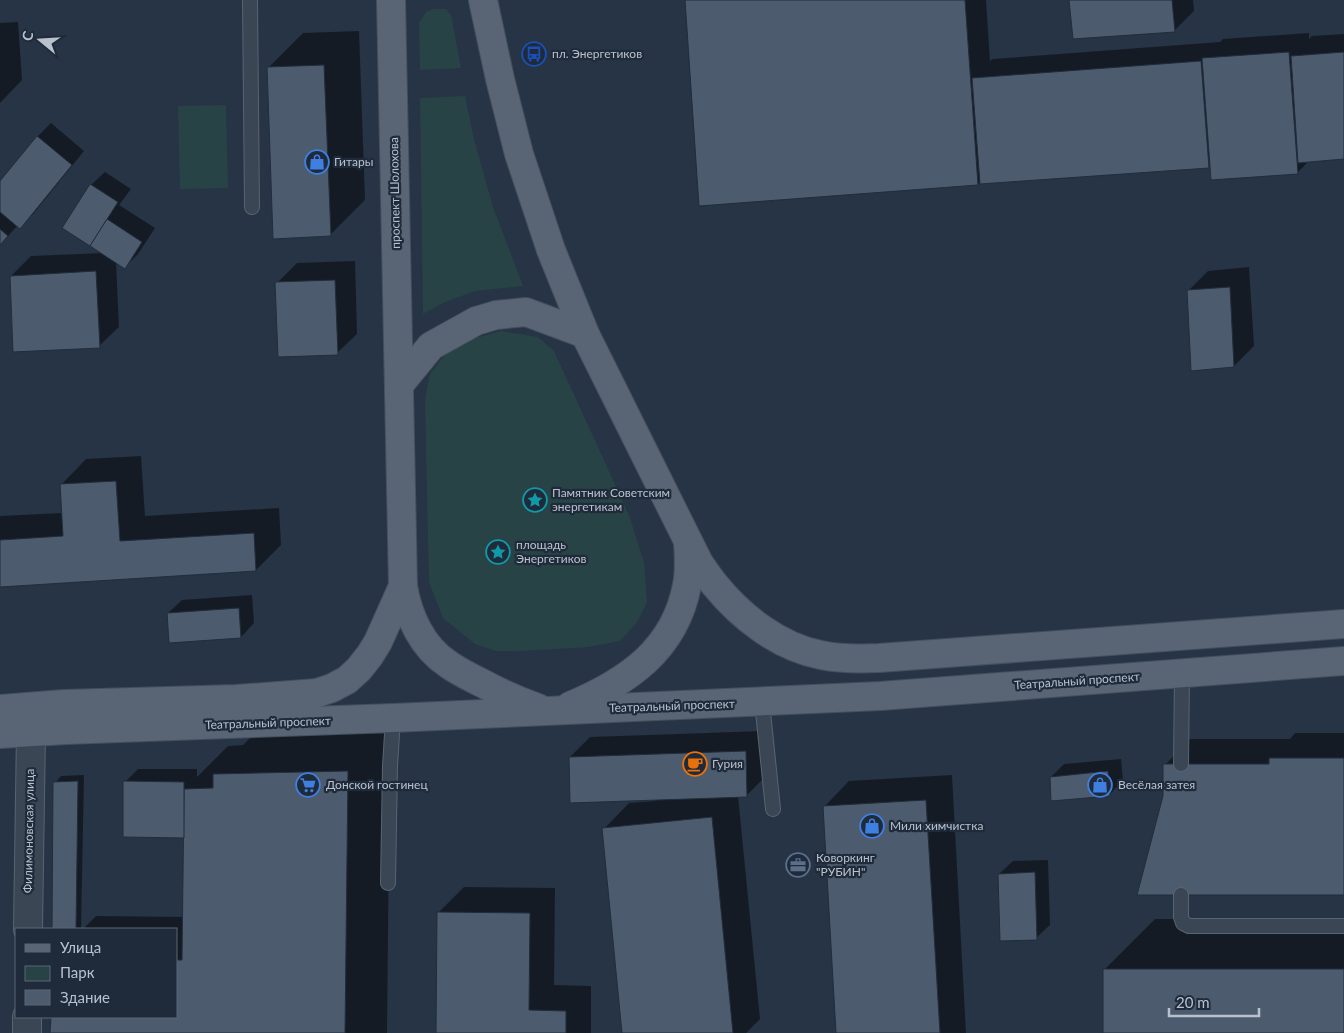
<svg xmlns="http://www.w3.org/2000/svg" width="1344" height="1033" viewBox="0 0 1344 1033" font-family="Lato,sans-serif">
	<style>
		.green { fill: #284346 }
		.shadow { fill: #0007 }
		.building { fill: #4d5b6e; stroke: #212d3c }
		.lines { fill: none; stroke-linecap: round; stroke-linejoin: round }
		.lane-casing { stroke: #596472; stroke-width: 16 }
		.street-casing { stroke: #596472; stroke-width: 30 }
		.primary-casing { stroke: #444f5e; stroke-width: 30 }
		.lane { stroke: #3b4654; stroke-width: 14 }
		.street { stroke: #3b4654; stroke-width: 28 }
		.primary { stroke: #596574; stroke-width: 28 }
		.labels { text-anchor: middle; stroke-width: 4.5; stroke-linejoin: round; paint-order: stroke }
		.poi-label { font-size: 12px; fill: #b9c1ce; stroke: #1f2b3a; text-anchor: start }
		.street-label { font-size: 12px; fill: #b9c1ce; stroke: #1f2b3a }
	</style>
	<rect width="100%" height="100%" fill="#263445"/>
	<g class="green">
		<polygon points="433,9 446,9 451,15 461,68 420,70 419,23 426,12"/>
		<polygon points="465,96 474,139 493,207 523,286 475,291 445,302 423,314 420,98"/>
		<polygon points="226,105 228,188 180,189 178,106"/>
		<polygon points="501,331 538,337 554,351 629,515 644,563 647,602 637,622 620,641 588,647 519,651 496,651 475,644 443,618 429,582 425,399 430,374 444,356 465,341"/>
	</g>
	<g class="shadow">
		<polygon points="686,0 986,0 990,61 993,59 1220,42 1223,39 1309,33 1309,39 1312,36 1344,34 1344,158 1310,160 1297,173 1211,165 1208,167 981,181 978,184"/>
		<polygon points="1071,0 1193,0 1194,11 1174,31"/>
		<polygon points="18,22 22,80 0,103 0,23"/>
		<polygon points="359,31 365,200 330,235 268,68 303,33"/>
		<polygon points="51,123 84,151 33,214 20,227 18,225 0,245 0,183 38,136"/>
		<polygon points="105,172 131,189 119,205 155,228 138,254 125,267 116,261 119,327 99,346 11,276 31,256 103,253 91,185"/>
		<polygon points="355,261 357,334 337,353 277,283 297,263"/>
		<polygon points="1249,267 1254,346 1234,366 1188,291 1208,271"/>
		<polygon points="141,456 145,516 279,508 281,545 256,570 0,586 0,516 62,513 61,485 86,459"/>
		<polygon points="252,595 254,623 241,637 168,613 182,600"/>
		<polygon points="390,729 387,1033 52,1033 52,1017 176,1017 176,929 83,929 96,916 184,917 184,836 125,782 138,769 197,769 197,777 228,746 243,745 257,731"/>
		<polygon points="765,731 766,776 747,795 738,796 760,1019 746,1033 624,1033 604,829 629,803 655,801 655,798 570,757 590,737"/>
		<polygon points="1295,733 1344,733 1344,894 1165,797 1165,765 1190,739 1290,739"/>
		<polygon points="1121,759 1123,781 1109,795 1051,777 1064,764"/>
		<polygon points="84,775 81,929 53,929 55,783 61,776"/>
		<polygon points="952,775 966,1033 837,1033 824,807 849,781"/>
		<polygon points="1048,860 1050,925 1036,938 999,874 1013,861"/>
		<polygon points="464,887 555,888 554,985 591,986 591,1033 437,1033 439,912"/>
		<polygon points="1155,919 1344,919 1344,1033 1104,1033 1105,969"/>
	</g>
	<g class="building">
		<polygon points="685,0 965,0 978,185 699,206"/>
		<polygon points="1069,0 1172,0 1175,32 1073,39"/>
		<polygon points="1289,52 1298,174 1211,180 1202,58"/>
		<polygon points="1344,52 1344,159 1298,163 1291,56"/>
		<polygon points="1201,61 1209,168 980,184 972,78"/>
		<polygon points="324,65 331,236 273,239 267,67"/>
		<polygon points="37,136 72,165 20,229 0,212 0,181"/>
		<polygon points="90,184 118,202 90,246 62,228"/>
		<polygon points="107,219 142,242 125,269 90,246"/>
		<polygon points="0,229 8,236 0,245"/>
		<polygon points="96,271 100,348 13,352 10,276"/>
		<polygon points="335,280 338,355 278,357 275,282"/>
		<polygon points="1230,287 1234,367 1191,371 1187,290"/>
		<polygon points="116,481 120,541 254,533 256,571 0,587 0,540 63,536 60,484"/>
		<polygon points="239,608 241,638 169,643 167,613"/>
		<polygon points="746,751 747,797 570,803 569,757"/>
		<polygon points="1269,758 1344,758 1344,895 1137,895 1163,796 1163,764 1269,764"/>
		<polygon points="348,771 345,1033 50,1033 51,1017 176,1017 176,960 182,960 184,789 213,788 213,774"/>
		<polygon points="1108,771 1110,796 1051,801 1050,777"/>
		<polygon points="78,781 76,929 52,929 53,782"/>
		<polygon points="123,781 184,782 184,838 123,837"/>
		<polygon points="926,800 940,1033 836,1033 823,806"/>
		<polygon points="712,817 733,1033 622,1033 602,828"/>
		<polygon points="1035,872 1037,940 1000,941 998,874"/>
		<polygon points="437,912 530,913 529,1010 566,1011 566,1033 436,1033"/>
		<rect x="1103" y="969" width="241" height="64"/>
	</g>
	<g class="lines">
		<g class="lane-casing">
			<g id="lane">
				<polyline points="250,0 252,207"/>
				<polyline points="762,702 773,809"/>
				<polyline points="1181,764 1182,673"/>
				<polyline points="388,883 390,766 393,718"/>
				<polyline points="1181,895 1181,917 1183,923 1189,926 1344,926"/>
			</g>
		</g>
		<g class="street-casing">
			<g id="street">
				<polyline points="28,929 31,732"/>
				<polyline points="27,1033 27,1017"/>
			</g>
		</g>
		<g class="primary-casing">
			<g id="primary">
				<path d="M391 0 403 586C408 616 422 647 448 664 459 672 470 677 482 683 500 693 519 701 538 708"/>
				<path d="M483 0 500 79 519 154 551 250 585 334 699 563C704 570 709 578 715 585 741 617 779 647 821 655 840 659 859 659 879 658L1344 624"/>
				<polyline points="399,385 431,346 476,321 496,315 526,312 585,334"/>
				<path d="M570 706C627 682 675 650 687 585 690 571 689 557 688 543"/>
				<polyline points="0,709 64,704 236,699 317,693 332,688 347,680 359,669 370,655 378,642 403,586"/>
				<polyline points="0,734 66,730 393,718 880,696 1344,661"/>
			</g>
		</g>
		<use href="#lane" class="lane"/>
		<use href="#street" class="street"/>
		<use href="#primary" class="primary"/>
	</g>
	<defs>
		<g id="bus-ring" transform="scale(1.25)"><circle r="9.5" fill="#1f2b3a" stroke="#1a4fb4" stroke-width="1.5"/><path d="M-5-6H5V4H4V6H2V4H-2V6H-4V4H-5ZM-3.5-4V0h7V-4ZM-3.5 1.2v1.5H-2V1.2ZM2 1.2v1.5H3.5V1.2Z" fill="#1a4fb4"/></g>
		<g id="shop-ring" transform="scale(1.25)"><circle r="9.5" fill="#1f2b3a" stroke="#3f7fe0" stroke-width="1.5"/><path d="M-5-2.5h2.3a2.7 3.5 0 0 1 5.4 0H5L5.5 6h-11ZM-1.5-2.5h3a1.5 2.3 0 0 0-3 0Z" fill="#3f7fe0"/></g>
		<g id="sight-ring" transform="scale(1.25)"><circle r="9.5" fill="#1f2b3a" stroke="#0f9aa8" stroke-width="1.5"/><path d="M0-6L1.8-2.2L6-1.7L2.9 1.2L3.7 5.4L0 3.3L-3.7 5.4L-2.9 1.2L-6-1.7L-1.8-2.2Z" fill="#0f9aa8"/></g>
		<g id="cafe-ring" transform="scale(1.25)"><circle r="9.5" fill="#1f2b3a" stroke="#e8710a" stroke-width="1.5"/><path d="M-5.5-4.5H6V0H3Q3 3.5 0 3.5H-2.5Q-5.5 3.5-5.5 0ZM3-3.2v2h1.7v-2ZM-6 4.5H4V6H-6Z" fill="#e8710a"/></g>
		<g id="supermarket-ring" transform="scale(1.25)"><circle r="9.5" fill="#1f2b3a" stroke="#3f7fe0" stroke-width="1.5"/><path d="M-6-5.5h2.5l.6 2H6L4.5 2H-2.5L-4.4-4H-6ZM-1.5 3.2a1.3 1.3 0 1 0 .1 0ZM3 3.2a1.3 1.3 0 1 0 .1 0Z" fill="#3f7fe0"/></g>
		<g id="office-ring" transform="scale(1.25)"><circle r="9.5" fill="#1f2b3a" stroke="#5c6f8a" stroke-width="1.5"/><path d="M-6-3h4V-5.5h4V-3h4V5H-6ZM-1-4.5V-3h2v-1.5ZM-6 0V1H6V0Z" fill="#5c6f8a"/></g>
	</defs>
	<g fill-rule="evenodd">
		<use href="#bus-ring" x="534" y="54"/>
		<use href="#shop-ring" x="317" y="162"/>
		<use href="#sight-ring" x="535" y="500"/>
		<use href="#sight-ring" x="498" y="552"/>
		<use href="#cafe-ring" x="695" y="764"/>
		<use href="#supermarket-ring" x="308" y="785"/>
		<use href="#shop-ring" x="1100" y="785"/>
		<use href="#shop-ring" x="872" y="826"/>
		<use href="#office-ring" x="798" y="865"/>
	</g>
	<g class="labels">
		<g class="poi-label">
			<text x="552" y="58">пл. Энергетиков</text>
			<text x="334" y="166">Гитары</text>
			<text x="552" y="497">Памятник Советским<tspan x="552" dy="14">энергетикам</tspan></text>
			<text x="516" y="549">площадь<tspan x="516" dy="14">Энергетиков</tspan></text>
			<text x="712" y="768">Гурия</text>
			<text x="326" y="789">Донской гостинец</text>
			<text x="1118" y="789">Весёлая затея</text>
			<text x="890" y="830">Мили химчистка</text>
			<text x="816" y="862">Коворкинг<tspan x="816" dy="14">"РУБИН"</tspan></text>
		</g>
		<g class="street-label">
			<text transform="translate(395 193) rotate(-91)" y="4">проспект Шолохова</text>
			<text transform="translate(1077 681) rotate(-4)" y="4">Театральный проспект</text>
			<text transform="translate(672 706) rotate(-2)" y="4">Театральный проспект</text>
			<text transform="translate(268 723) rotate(-2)" y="4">Театральный проспект</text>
			<text transform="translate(29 831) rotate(-89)" y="4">Филимоновская улица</text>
		</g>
	</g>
	<rect x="15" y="928" width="162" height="90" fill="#1f2b3a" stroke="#5d6775"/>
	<rect x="25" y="944" width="25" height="8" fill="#596574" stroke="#5d6775"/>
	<text x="60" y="953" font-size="15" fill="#b9c1ce">Улица</text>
	<rect x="25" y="966" width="25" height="15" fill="#284346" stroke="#5d6775"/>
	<text x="60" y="978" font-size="15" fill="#b9c1ce">Парк</text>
	<rect x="25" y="990" width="25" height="15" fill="#4d5b6e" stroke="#5d6775"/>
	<text x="60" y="1003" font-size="15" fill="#b9c1ce">Здание</text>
	<g transform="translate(40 40) rotate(288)" stroke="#1f2b3a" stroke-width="4" paint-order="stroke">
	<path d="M0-4L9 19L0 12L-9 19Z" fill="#b9c1ce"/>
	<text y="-8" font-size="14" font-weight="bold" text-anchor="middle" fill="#b9c1ce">С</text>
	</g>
	<path d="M1169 1008v8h90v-8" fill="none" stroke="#b9c1ce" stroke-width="2.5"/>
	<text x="1176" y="1008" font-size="15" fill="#b9c1ce" stroke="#1f2b3a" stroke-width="4" paint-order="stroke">20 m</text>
</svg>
